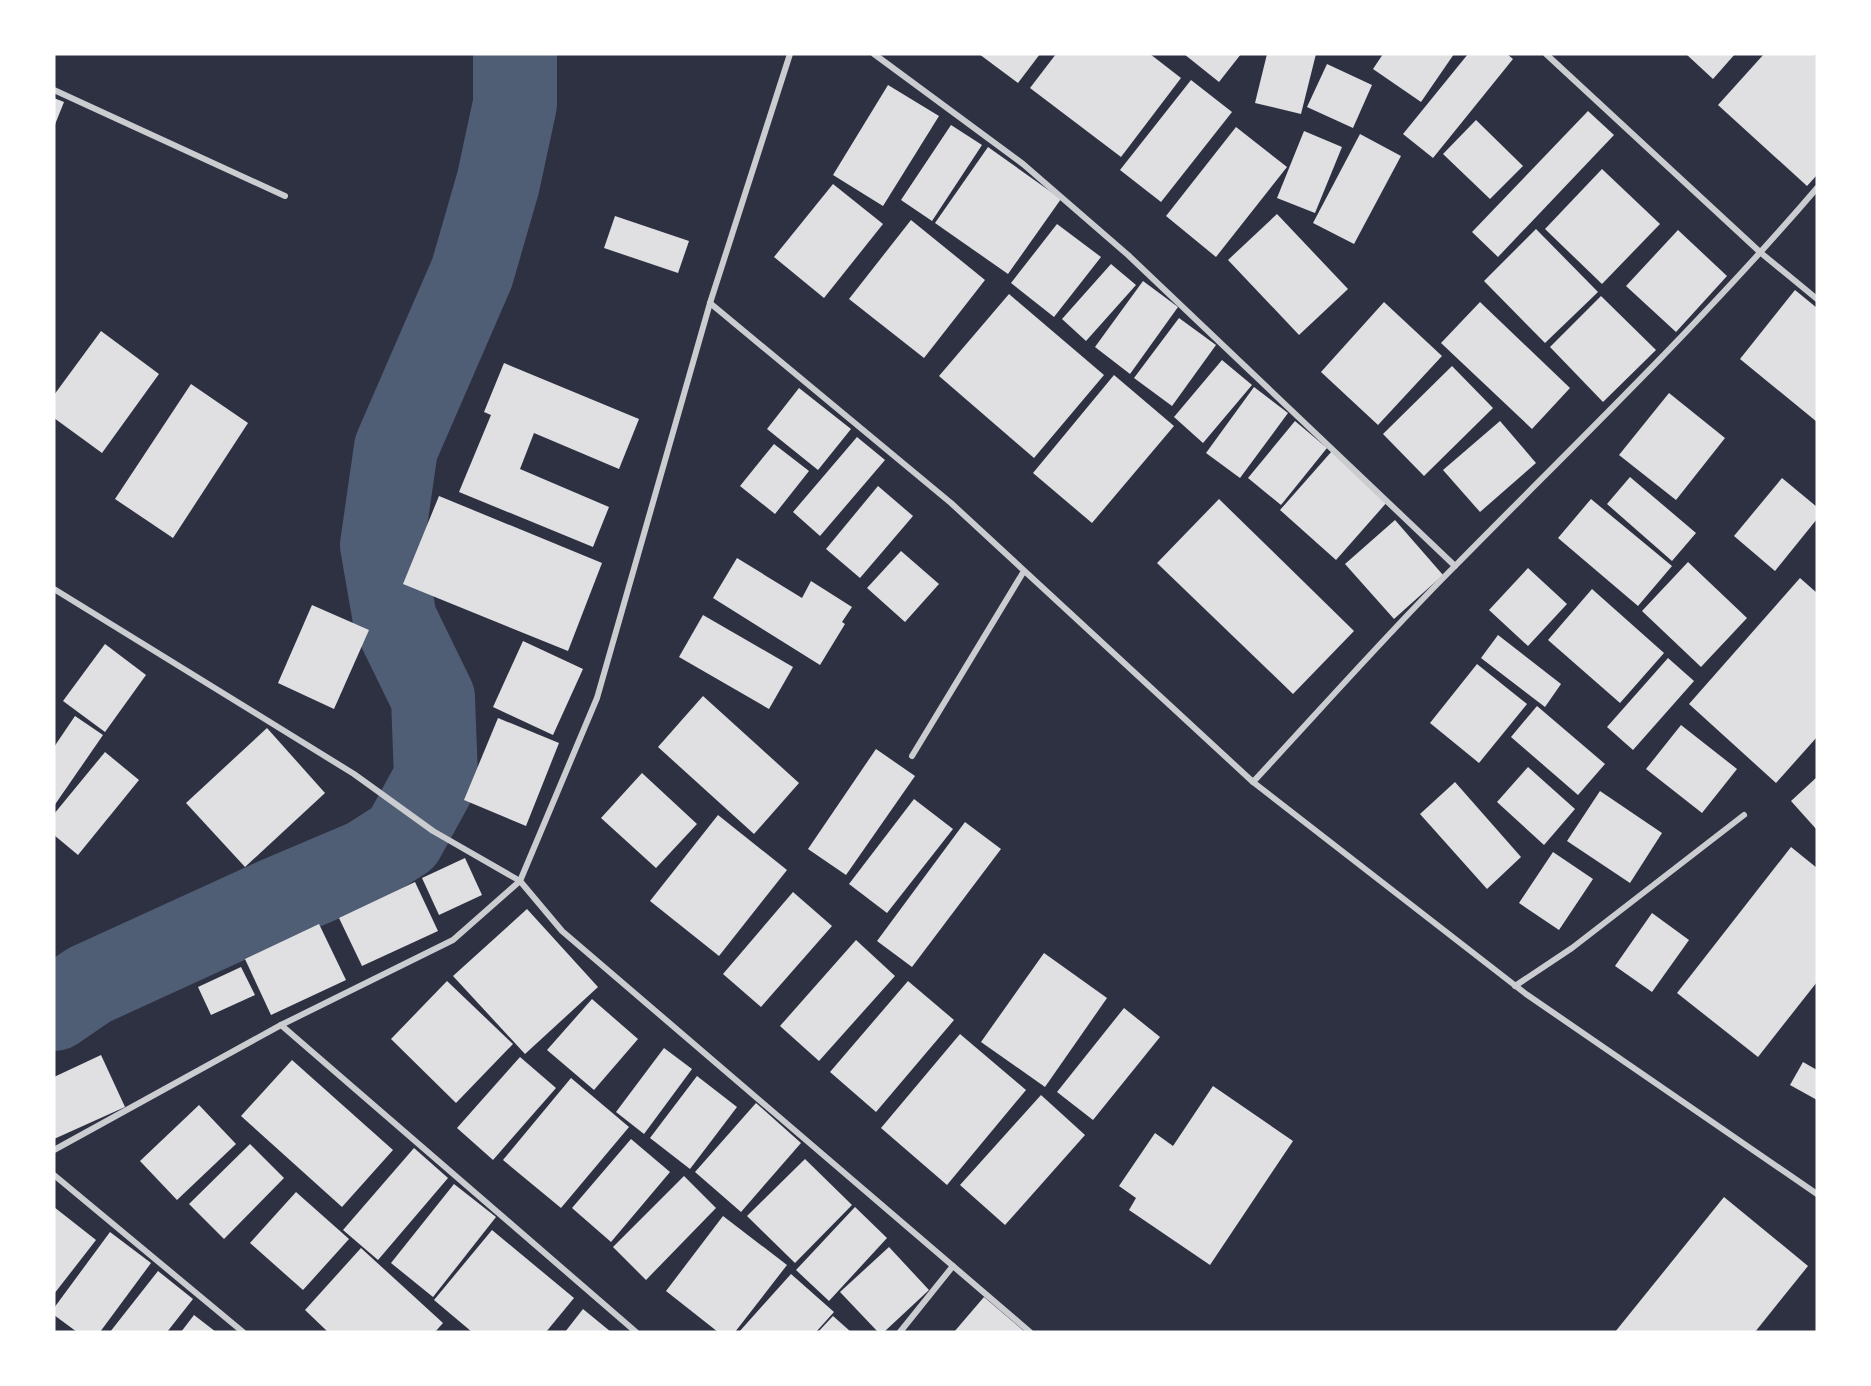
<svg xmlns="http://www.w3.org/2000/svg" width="1871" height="1386" viewBox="0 0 1871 1386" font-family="'Alegreya Sans',sans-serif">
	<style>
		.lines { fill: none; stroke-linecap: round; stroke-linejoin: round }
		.river { stroke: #4f5d75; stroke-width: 84 }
		.building { fill: #e0e0e3 }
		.minor { stroke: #caccd0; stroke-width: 6 }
	</style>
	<rect width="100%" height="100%" fill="#2d3142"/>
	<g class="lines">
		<polyline class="river" points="54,1009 89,985 275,900 367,861 403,838 436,778 433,698 395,620 382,545 396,448 472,273 498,183 515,104 515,54"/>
	</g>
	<g class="building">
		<polygon points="979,54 1040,54 1018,83"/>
		<polygon points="1056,54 1150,54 1181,78 1121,157 1030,88"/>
		<polygon points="1184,54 1241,54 1219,82"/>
		<polygon points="1267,54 1316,54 1301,114 1255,103"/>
		<polygon points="1383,54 1454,54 1421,102 1373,69"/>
		<polygon points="1468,54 1507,54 1513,59 1433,158 1403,134"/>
		<polygon points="1686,54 1735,54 1713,79"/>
		<polygon points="1764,54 1814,54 1817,57 1817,175 1807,186 1718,105"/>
		<polygon points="1327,64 1372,85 1353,128 1307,107"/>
		<polygon points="1191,80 1232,112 1161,202 1120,170"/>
		<polygon points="888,85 939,116 883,206 833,175"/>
		<polygon points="54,98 64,102 54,127"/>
		<polygon points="1588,111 1614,135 1498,257 1472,232"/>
		<polygon points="1476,120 1523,166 1490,199 1443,154"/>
		<polygon points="951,125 982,145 932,221 901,200"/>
		<polygon points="1236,127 1287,167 1216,257 1166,216"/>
		<polygon points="1304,131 1342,147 1315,213 1277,198"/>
		<polygon points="1360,134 1401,156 1354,244 1313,223"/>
		<polygon points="988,147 1061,199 1008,274 935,223"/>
		<polygon points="1602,169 1660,224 1602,284 1545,229"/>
		<polygon points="833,184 883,224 824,298 774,257"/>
		<polygon points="1277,214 1348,289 1299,335 1228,260"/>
		<polygon points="615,216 689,241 678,273 604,248"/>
		<polygon points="911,220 985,280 924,358 849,299"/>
		<polygon points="1057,224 1101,257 1054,317 1011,283"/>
		<polygon points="1536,229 1598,292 1545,343 1484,281"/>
		<polygon points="1678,230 1727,276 1676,332 1626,286"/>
		<polygon points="1111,264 1136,285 1086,341 1062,319"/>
		<polygon points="1143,281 1178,307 1130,374 1095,347"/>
		<polygon points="1795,290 1817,308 1817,422 1740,359"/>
		<polygon points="1009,294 1104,375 1034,458 939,376"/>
		<polygon points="1601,296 1656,350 1603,402 1550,347"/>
		<polygon points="1384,302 1442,356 1378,425 1321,372"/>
		<polygon points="1480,302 1570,388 1532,429 1441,343"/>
		<polygon points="1179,318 1216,345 1172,406 1134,378"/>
		<polygon points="101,331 159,374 102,453 54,418 54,395"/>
		<polygon points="1222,360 1252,385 1203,443 1174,417"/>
		<polygon points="504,363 639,419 619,469 534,433 520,469 609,507 593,547 459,492 491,415 484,412"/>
		<polygon points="1452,366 1493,408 1424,476 1383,434"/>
		<polygon points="1114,375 1174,426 1092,523 1033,473"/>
		<polygon points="191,384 248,423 173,538 115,499"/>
		<polygon points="1254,387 1288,413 1240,478 1206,453"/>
		<polygon points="799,388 851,429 818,470 767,429"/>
		<polygon points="1669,393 1725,438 1676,500 1619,455"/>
		<polygon points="1295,421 1327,448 1281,505 1248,478"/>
		<polygon points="1500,421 1536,463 1480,512 1443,470"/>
		<polygon points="857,437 885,460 820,536 793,512"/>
		<polygon points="774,444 809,471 775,514 740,486"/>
		<polygon points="1332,451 1388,501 1336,560 1280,510"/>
		<polygon points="1630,477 1696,533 1672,561 1607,504"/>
		<polygon points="1782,478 1817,507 1817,519 1775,571 1734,536"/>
		<polygon points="878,486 913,516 860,578 826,549"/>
		<polygon points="439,496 602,563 568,651 403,584"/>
		<polygon points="1219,499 1354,631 1293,694 1157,563"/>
		<polygon points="1591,499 1672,566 1638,606 1558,538"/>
		<polygon points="1395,520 1443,575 1394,619 1345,564"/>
		<polygon points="901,551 939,584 905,622 867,588"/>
		<polygon points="737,558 802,598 811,581 852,607 842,622 845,624 820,665 713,598"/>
		<polygon points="1688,562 1747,618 1701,667 1642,611"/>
		<polygon points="1528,568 1567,604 1528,646 1489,610"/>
		<polygon points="1800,578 1817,593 1817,737 1776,783 1689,704"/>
		<polygon points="1592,589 1664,653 1620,703 1548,640"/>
		<polygon points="312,605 369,630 334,709 278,683"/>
		<polygon points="703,615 793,667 769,709 679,657"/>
		<polygon points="1498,635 1561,684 1545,707 1481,658"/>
		<polygon points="523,641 583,669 553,735 493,707"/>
		<polygon points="105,644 146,675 105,732 63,701"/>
		<polygon points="1668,658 1694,681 1633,750 1607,727"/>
		<polygon points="1477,664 1527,704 1479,763 1430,723"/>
		<polygon points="703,696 799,783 754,834 658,747"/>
		<polygon points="1537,706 1605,764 1578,795 1511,737"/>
		<polygon points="75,716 103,735 54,806 54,747"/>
		<polygon points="498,718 559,743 526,826 464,800"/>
		<polygon points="1681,725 1737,769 1702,813 1646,769"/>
		<polygon points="267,728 325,793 245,867 186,803"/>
		<polygon points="876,749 915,776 846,875 808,849"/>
		<polygon points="105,752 139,780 78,855 54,835 54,814"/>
		<polygon points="1528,767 1575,809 1544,845 1497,802"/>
		<polygon points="642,773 697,824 656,868 601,818"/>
		<polygon points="1817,777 1817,830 1791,801"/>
		<polygon points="1455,782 1521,857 1487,889 1420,814"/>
		<polygon points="1600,791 1662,833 1630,883 1567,841"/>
		<polygon points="914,799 953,829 887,913 849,884"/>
		<polygon points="718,815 787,870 719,956 650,901"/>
		<polygon points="965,822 1001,849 912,967 877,941"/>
		<polygon points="1791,847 1817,868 1817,982 1758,1057 1677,993"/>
		<polygon points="1553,852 1593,879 1559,930 1519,903"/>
		<polygon points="465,858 482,895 439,915 422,878"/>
		<polygon points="415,882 438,931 362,966 339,918"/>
		<polygon points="793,892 832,926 761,1007 723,974"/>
		<polygon points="527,909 598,987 525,1054 453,976"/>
		<polygon points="1652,913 1689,940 1652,992 1615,966"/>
		<polygon points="319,924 346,980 271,1015 245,959"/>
		<polygon points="856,940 895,976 819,1061 780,1026"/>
		<polygon points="1044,953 1107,998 1045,1087 981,1042"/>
		<polygon points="241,967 255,995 211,1015 198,987"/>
		<polygon points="447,981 513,1044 456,1103 391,1039"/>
		<polygon points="908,981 954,1020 876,1112 830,1072"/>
		<polygon points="592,999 638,1039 594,1090 547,1050"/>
		<polygon points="1124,1008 1160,1037 1093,1120 1057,1092"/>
		<polygon points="960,1034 1026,1090 947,1185 881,1128"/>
		<polygon points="664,1048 692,1069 644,1134 616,1112"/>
		<polygon points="101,1055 125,1107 54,1139 54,1077"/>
		<polygon points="520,1057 556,1088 493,1160 457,1128"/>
		<polygon points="292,1060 393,1150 342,1207 241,1116"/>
		<polygon points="1803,1062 1817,1070 1817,1100 1790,1085"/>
		<polygon points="697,1076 737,1107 690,1169 650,1138"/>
		<polygon points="571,1078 629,1127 561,1208 503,1160"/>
		<polygon points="1213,1086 1293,1141 1210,1265 1129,1210 1136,1198 1119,1186 1155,1133 1173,1146"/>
		<polygon points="1041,1095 1085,1135 1005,1225 960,1185"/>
		<polygon points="756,1103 801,1143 741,1212 695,1172"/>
		<polygon points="199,1105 236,1144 177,1200 140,1161"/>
		<polygon points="631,1139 670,1172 611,1242 572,1208"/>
		<polygon points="250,1144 284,1178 224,1239 189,1204"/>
		<polygon points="414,1148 448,1178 378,1260 343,1230"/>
		<polygon points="805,1159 852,1205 795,1263 747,1216"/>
		<polygon points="684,1176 716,1208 646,1280 613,1247"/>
		<polygon points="454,1184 496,1217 433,1297 391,1263"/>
		<polygon points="296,1192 349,1239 303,1290 250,1243"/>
		<polygon points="1724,1197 1808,1266 1755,1332 1615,1332"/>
		<polygon points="54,1207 96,1240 54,1294"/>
		<polygon points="855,1207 887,1238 829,1301 796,1270"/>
		<polygon points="723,1216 787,1265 735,1332 718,1332 666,1291"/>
		<polygon points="492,1230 574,1298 546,1332 472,1332 434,1300"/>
		<polygon points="110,1232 151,1263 100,1332 77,1332 54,1315 54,1308"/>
		<polygon points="889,1247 929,1290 884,1332 878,1332 840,1292"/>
		<polygon points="361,1248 443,1323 435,1332 328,1332 305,1310"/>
		<polygon points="158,1271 193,1299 167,1332 110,1332"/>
		<polygon points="791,1274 834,1312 816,1332 739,1332"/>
		<polygon points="984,1297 1025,1332 954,1332"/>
		<polygon points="583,1309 611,1332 565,1332"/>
		<polygon points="194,1315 216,1332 181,1332"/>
		<polygon points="833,1316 851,1332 818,1332"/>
	</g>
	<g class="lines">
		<g class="minor">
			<polyline points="874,54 1023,164 1128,255 1455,566"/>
			<polyline points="1546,54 1761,253 1817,299"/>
			<polyline points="54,90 285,196"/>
			<polyline points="710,303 951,503 1253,782 1526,994 1817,1194"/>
			<polyline points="54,589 354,774 433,831 520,881 562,931 1030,1332"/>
			<polyline points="912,756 1024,571"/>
			<path d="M1253 782C1321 709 1387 634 1457 564 1579 440 1704 320 1817 188"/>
			<polyline points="1515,986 1572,948 1744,815"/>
			<polyline points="281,1025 636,1332"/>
			<polyline points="54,1150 281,1025 453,940 520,881 597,698 710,303 790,54"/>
			<polyline points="54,1175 243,1332"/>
			<polyline points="900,1332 953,1266"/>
		</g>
	</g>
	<rect width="1871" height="1386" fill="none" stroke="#ffffff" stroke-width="111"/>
</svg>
